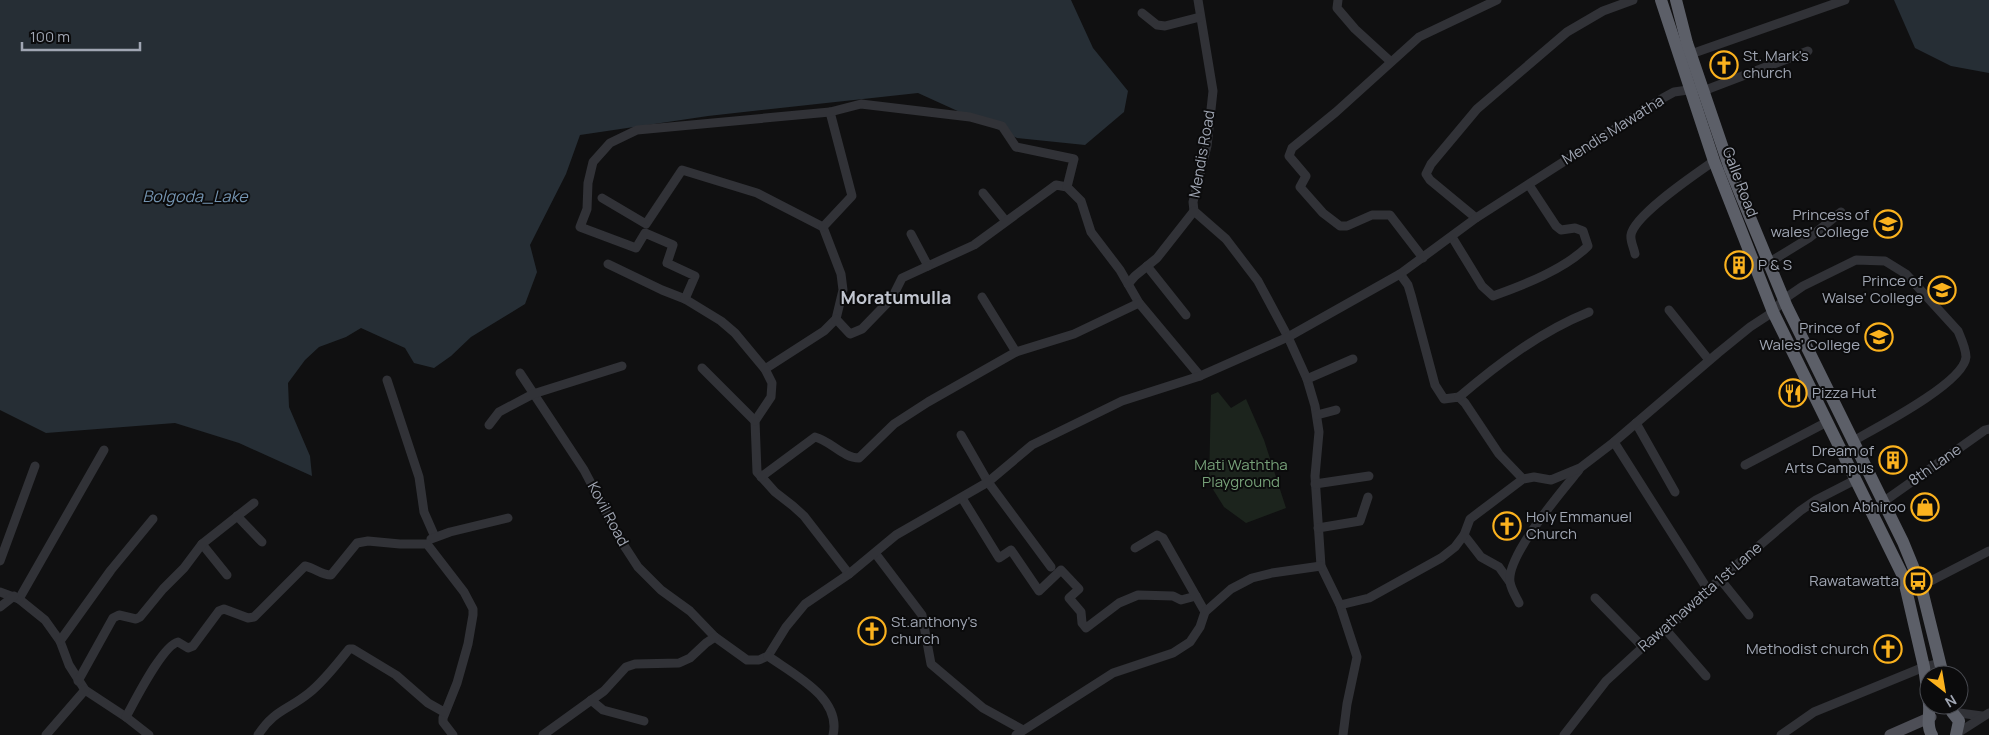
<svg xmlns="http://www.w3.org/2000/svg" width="1989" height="735" viewBox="0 0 1989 735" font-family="Manrope,sans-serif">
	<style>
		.green { fill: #1c241d }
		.water { fill: #262e35 }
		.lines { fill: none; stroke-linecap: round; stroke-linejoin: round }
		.minor { stroke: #313237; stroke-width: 9 }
		.major { stroke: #4d4e56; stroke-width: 11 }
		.highway { stroke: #5c5f68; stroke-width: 12 }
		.labels { text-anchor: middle; stroke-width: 4; stroke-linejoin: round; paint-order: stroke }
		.poi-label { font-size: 15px; fill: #a0a6b3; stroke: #0b0b0c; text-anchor: end }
		.street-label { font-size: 15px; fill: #a0a6b3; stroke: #0b0b0c }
		.park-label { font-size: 15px; fill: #76a078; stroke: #0b0b0c }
		.water-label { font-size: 16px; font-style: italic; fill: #7494b1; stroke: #0b0b0c }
		.quarter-label { font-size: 18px; font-weight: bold; fill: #c1c5cf; stroke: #0b0b0c }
	</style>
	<rect width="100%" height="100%" fill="#101011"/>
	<polygon class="green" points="1218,392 1231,408 1246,399 1264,440 1286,508 1246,523 1224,507 1209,483 1211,395"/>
	<g class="water">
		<polygon points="0,0 1071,0 1093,48 1128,91 1124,112 1085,145 1017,138 918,93 708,116 580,135 566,174 530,245 537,272 525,304 471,337 451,356 434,368 414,363 405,348 361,328 346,337 319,347 305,360 288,383 289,407 310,456 312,476 239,443 175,423 46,433 0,410"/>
		<polygon points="1894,0 1989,0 1989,73 1951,66 1915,48"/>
	</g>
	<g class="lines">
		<g class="minor">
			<polyline points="1198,0 1213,91 1207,146 1193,202 1194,211 1226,239 1258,281 1288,337 1307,379 1315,406 1319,432 1315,476 1321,566 1340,605 1357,657 1347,704 1343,735"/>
			<polyline points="1338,0 1337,8 1355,29 1390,61"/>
			<polyline points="1142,13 1157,25 1165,26 1200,17"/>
			<polyline points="1691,54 1845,0"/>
			<polyline points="1703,91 1808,51"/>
			<polyline points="983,193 1005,220"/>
			<polyline points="602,198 646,224 682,170 757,193 823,227 841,274 843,290 836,319 824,331 765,369"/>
			<polyline points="1476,218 1430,180 1426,174 1431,164 1477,109 1567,32 1603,11 1633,0"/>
			<polyline points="823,227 852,196 830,112"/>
			<polyline points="911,234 928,266 974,245 1056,185 1067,187 1081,201 1091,232 1120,270 1139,303 1200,376"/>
			<path d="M1452 237 1482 286 1493 296C1524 285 1565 269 1588 246L1583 231 1575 228 1561 230 1556 226 1529 185"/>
			<path d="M1635 254C1634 248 1630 241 1631 235 1634 215 1697 173 1714 161"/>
			<polyline points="1423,258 1390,215 1372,215 1347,226 1340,226 1323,213 1300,187 1306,176 1289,156 1292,148 1336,112 1419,37 1497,0"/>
			<polyline points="1768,263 1809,238 1841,212"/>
			<polyline points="608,264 662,290 685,299 721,321 735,333 765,369 772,383 771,397 755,421 757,472 775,492 793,506 804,516 849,574"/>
			<polyline points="1147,266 1186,315"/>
			<polyline points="1400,274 1408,285 1411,295 1435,385 1444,399 1459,397 1465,403 1499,454 1523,479"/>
			<polyline points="1128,284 1135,276 1157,258 1194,211"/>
			<polyline points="982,297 1016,352"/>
			<polyline points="685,299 695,276 667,263 673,245 645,233 636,248 580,227 587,209 588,183 593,162 610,143 637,130 830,112 861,104 970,117 1002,126 1016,147 1074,159 1067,187"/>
			<polyline points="1669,310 1709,360"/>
			<polyline points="836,319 850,334 862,329 892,298 902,278 928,266"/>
			<polyline points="702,368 755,421"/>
			<polyline points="520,373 584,470 623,544 638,567 661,590 690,611 715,637 747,660 759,660 768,656"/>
			<polyline points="1307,379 1353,359"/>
			<polyline points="387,380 419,477 424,512 435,537"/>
			<path d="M1459 397C1499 363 1540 332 1589 312"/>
			<polyline points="1317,415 1336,410"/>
			<polyline points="1636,423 1675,492"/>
			<polyline points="489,425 499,412 533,394 622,366"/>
			<polyline points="961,435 988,482 1051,567"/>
			<polyline points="1614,442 1708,590"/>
			<polyline points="1745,465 1827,422"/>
			<path d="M761 477 815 437C831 441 843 458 859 458L894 424 928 402 1016 352 1074 334 1139 303"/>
			<polyline points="1315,484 1369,476"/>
			<polyline points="962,498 999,558 1011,550 1039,591 1061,570 1079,589 1069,598 1081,612 1082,623 1086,628 1119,603 1138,595 1173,596 1181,600 1196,596"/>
			<polyline points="1883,502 1985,430 1989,429"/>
			<polyline points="237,516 262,542"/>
			<polyline points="1318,528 1360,521 1368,497"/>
			<polyline points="1464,535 1481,557 1499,567 1509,581"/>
			<polyline points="431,539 450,532 508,518"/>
			<polyline points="202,544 227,575"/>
			<polyline points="1135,548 1157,535 1163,538 1205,612"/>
			<polyline points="875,553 922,615 931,664 983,708 1023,730"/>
			<polyline points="0,561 35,466"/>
			<polyline points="1720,579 1749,615"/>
			<polyline points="1921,586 1989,551"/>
			<polyline points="0,592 19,599 45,620 60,641 69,665 85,690 126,717 149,735"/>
			<polyline points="1595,598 1643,647"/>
			<polyline points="19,599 104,450"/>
			<path d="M1519 603C1516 597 1511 589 1510 582 1506 556 1562 491 1579 470"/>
			<path d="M1340 605 1369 598 1441 558 1455 547 1464 535 1470 519 1523 479 1534 477 1551 480 1580 468 1614 442 1718 353 1750 327 1773 312 1784 299 1803 286 1856 260 1885 261 1906 274 1958 331C1961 338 1966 349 1966 357 1964 383 1876 428 1853 441"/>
			<polyline points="0,607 14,596"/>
			<polyline points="1666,630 1706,676"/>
			<polyline points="60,641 111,570 153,519"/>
			<polyline points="768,656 786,627 805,604 849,574 896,535 988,482 1032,445 1122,401 1200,376 1288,337 1400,274 1476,218 1663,98 1674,92 1695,89"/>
			<path d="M768 656C793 674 842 698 833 735"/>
			<polyline points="78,681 113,618 119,615 136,619 140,617 163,589 184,568 202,544 254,503"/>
			<polyline points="591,700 603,710 644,721"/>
			<polyline points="1952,712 1982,716"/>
			<path d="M126 717C135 701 162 646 178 642L188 648 193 646 219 611 224 609 248 618 254 617 305 566C315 568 321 575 331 575L357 543 368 541 400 544H427L464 592 473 609V615L468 644 457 683 443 718V722L453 735"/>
			<polyline points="1956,734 1989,713"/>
			<polyline points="46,735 85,690"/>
			<path d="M258 735C274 710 288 710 309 693 324 681 337 664 349 649H353L396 675 428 703 444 712"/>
			<polyline points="543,735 604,691 626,667 635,664 679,663 690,658 706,643 715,637"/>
			<polyline points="1016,735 1113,673 1173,653 1190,642 1200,627 1205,612 1231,589 1252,578 1272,573 1321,566"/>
			<polyline points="1564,735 1606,681 1643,647 1666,630 1720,579 1800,511 1816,500 1855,480"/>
			<polyline points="1781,735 1814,712 1924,667 1940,663"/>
		</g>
		<polyline class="major" points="1890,735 1931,717"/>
		<g class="highway">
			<polyline points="1661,0 1714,161 1773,312 1903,576 1924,667 1929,704"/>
			<polyline points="1676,0 1687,43 1730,169 1787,307 1903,542 1921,586 1943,675"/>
			<path d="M1929 705C1930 716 1926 726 1932 735"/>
			<polyline points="1951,705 1952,712 1959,721 1956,735"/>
		</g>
	</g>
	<defs>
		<g id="church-ring" transform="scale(1.4375)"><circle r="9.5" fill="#0b0b0c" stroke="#fbb21e" stroke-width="1.5"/><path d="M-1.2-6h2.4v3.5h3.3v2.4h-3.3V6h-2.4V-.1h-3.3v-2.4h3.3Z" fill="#fbb21e"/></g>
		<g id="university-ring" transform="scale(1.4375)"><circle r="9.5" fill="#0b0b0c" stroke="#fbb21e" stroke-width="1.5"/><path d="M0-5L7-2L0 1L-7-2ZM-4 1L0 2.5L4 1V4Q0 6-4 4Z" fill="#fbb21e"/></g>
		<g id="building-ring" transform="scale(1.4375)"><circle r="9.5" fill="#0b0b0c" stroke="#fbb21e" stroke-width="1.5"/><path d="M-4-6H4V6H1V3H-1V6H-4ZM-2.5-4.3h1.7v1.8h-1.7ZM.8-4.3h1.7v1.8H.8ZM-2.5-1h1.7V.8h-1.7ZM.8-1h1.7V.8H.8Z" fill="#fbb21e"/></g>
		<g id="school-ring" transform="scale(1.4375)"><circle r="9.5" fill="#0b0b0c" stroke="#fbb21e" stroke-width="1.5"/><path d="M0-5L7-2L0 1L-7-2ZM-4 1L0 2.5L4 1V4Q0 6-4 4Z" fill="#fbb21e"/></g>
		<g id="restaurant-ring" transform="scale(1.4375)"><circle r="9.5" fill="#0b0b0c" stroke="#fbb21e" stroke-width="1.5"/><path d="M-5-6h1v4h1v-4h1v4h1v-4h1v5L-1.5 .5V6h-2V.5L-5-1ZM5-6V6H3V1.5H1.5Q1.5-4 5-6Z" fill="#fbb21e"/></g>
		<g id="shop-ring" transform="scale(1.4375)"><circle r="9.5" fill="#0b0b0c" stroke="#fbb21e" stroke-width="1.5"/><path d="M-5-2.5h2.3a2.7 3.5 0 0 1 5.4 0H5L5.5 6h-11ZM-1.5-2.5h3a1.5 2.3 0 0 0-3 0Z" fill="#fbb21e"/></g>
		<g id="bus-ring" transform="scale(1.4375)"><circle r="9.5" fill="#0b0b0c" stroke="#fbb21e" stroke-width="1.5"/><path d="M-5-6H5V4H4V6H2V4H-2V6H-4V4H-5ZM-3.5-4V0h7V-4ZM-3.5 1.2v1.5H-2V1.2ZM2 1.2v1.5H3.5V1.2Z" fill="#fbb21e"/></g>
	</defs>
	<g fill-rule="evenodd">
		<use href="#church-ring" x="1724" y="65"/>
		<use href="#university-ring" x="1888" y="224"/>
		<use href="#building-ring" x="1739" y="265"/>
		<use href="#university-ring" x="1942" y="290"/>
		<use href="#school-ring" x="1879" y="337"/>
		<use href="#restaurant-ring" x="1793" y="393"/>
		<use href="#building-ring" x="1893" y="460"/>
		<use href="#shop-ring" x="1925" y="507"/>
		<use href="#church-ring" x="1507" y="526"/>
		<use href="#bus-ring" x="1918" y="581"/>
		<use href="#church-ring" x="872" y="631"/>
		<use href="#church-ring" x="1888" y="649"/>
	</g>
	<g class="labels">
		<g class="poi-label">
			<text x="1743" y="61" text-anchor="start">St. Mark's<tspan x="1743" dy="17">church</tspan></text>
			<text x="1869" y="220">Princess of<tspan x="1869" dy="17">wales' College</tspan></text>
			<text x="1758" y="270" text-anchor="start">P &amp; S</text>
			<text x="1923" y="286">Prince of<tspan x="1923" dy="17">Walse' College</tspan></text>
			<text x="1860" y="333">Prince of<tspan x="1860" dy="17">Wales' College</tspan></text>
			<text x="1812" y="398" text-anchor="start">Pizza Hut</text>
			<text x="1874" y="456">Dream of<tspan x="1874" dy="17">Arts Campus</tspan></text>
			<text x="1906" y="512">Salon Abhiroo</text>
			<text x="1526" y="522" text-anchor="start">Holy Emmanuel<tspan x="1526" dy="17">Church</tspan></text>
			<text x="1899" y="586">Rawatawatta</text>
			<text x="891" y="627" text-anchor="start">St.anthony's<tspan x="891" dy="17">church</tspan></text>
			<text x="1869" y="654">Methodist church</text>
		</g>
		<g class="street-label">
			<text transform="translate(1613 130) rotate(-32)" y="5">Mendis Mawatha</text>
			<text transform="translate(1202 154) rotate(-80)" y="5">Mendis Road</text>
			<text transform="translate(1740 182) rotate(69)" y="5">Galle Road</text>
			<text transform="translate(1935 465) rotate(-35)" y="5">8th Lane</text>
			<text transform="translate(608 514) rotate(62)" y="5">Kovil Road</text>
			<text transform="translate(1700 597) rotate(-41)" y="5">Rawathawatta 1st Lane</text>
		</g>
		<g class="park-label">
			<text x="1241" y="470">Mati Waththa<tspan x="1241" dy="17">Playground</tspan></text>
		</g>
		<g class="water-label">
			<text x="195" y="202">Bolgoda_Lake</text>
		</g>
		<g class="quarter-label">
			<text x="896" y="304">Moratumulla</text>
		</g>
	</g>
	<g transform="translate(1944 690) rotate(149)"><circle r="24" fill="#0b0b0c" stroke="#47494f"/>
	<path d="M0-4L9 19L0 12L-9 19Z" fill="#fbb21e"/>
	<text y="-8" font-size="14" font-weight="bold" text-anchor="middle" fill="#a0a6b3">N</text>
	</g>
	<path d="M22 42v8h118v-8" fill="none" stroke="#a0a6b3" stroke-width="2.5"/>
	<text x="30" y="42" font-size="15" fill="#a0a6b3" stroke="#0b0b0c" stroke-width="4" paint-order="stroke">100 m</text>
</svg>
